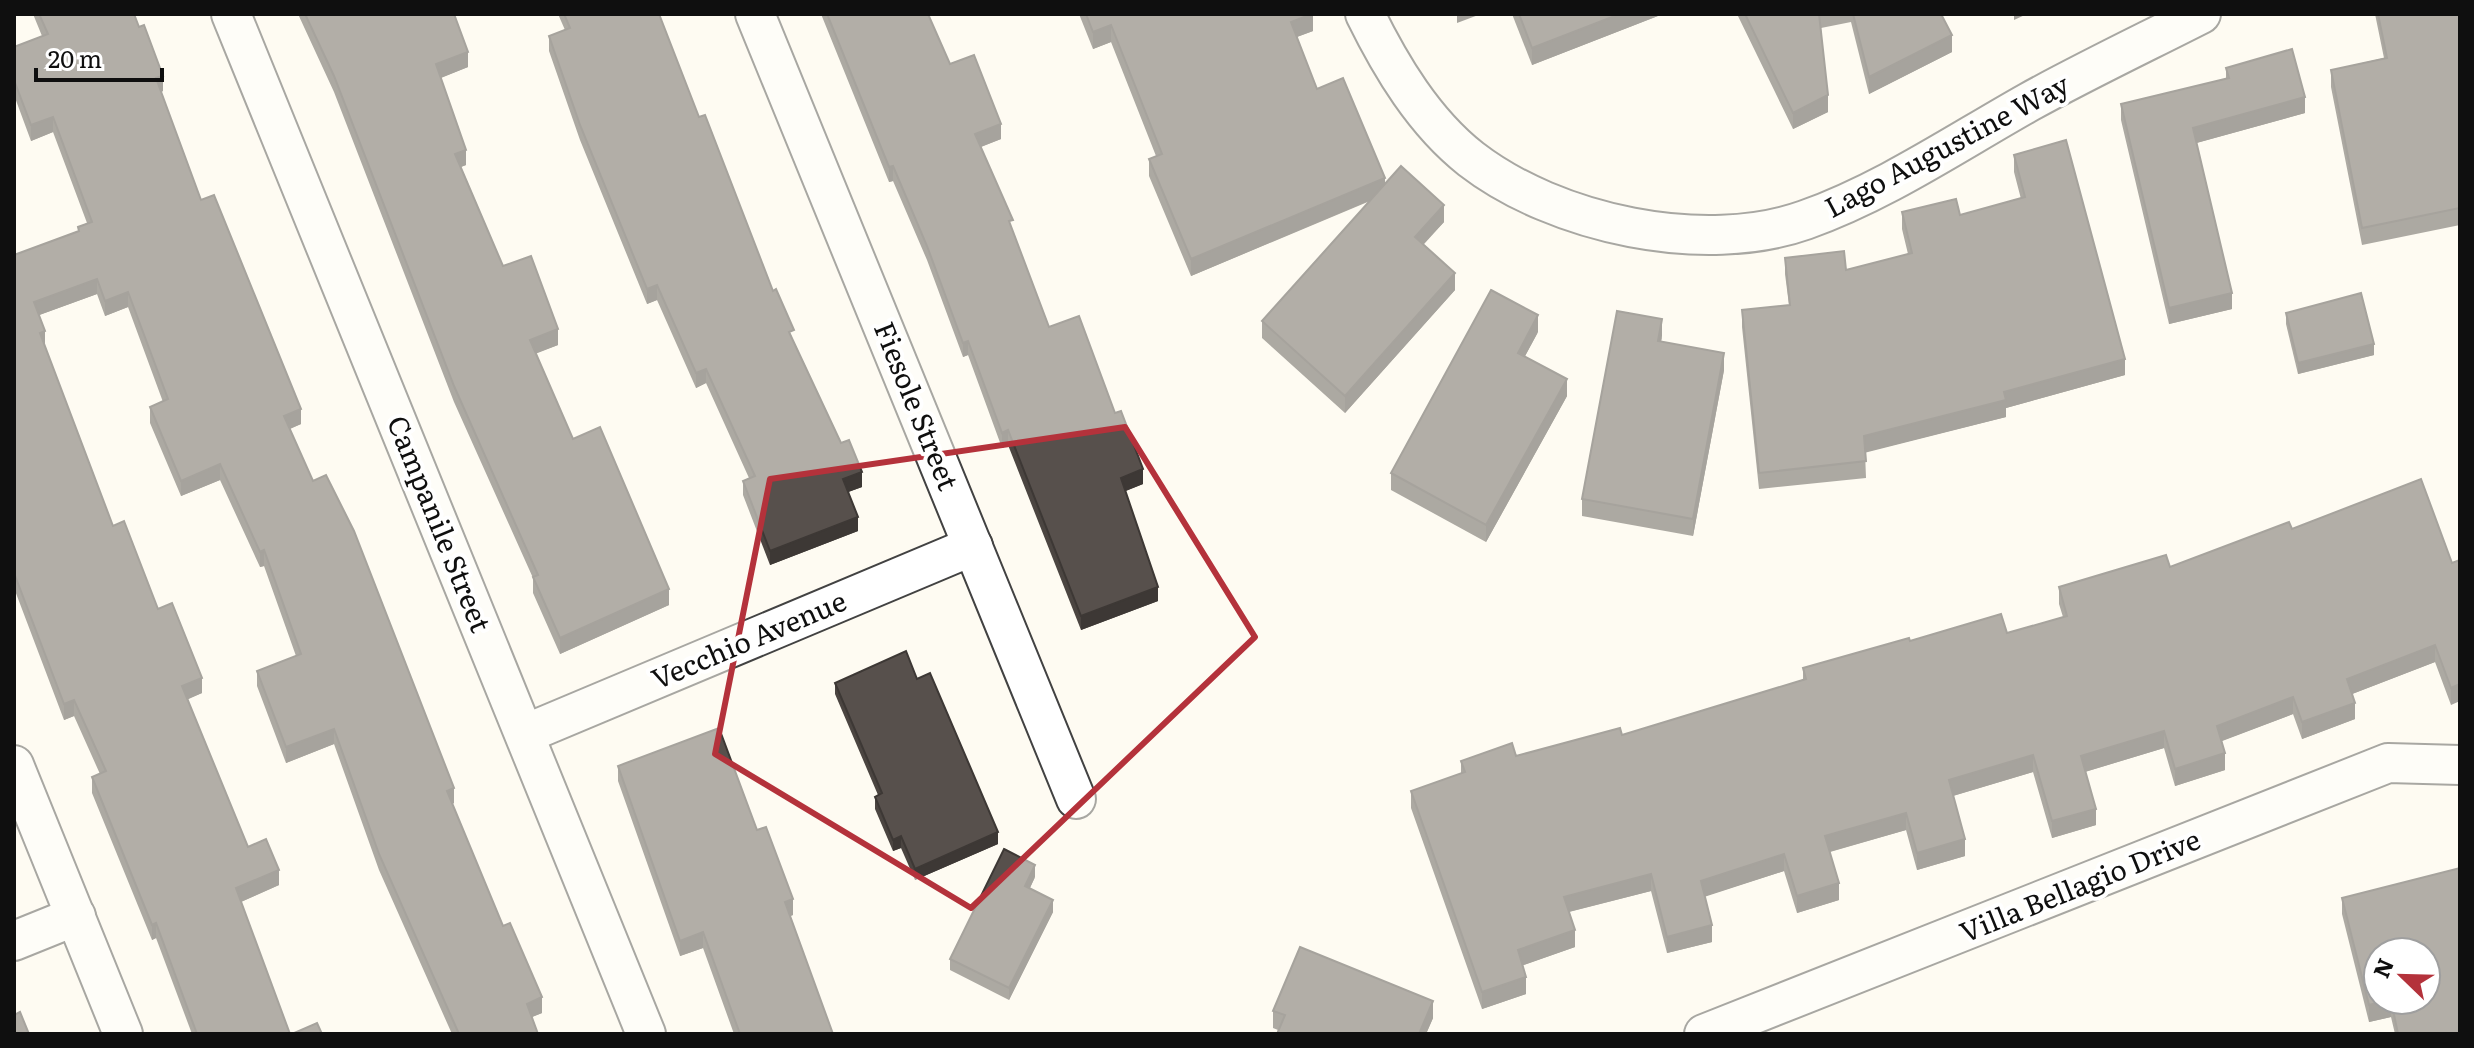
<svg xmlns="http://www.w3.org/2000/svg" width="2474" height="1048" viewBox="0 0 2474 1048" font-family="Literata,serif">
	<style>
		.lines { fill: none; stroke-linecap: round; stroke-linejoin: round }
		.street-casing { stroke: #424242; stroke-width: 42 }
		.street { stroke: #fff; stroke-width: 38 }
		.wall { fill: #4b4541 }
		.shaded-wall { fill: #3d3835 }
		.building { fill: #57504c; stroke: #3d3835; stroke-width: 2 }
		.marked { fill: none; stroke: #b4323b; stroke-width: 6; stroke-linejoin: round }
		.labels { text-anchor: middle; stroke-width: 8; stroke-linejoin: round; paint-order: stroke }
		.street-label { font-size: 28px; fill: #0f0f0f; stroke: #fff }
	</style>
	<rect width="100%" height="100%" fill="#fefbf2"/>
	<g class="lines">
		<g class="street-casing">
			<g id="street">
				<polyline points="231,14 646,1034"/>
				<polyline points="755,14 1076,799"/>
				<path d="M1365 14C1391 67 1424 122 1471 159 1555 224 1704 256 1805 220 1884 192 1956 143 2029 102 2085 71 2144 43 2201 14"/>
				<polyline points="525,734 973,546"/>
				<polyline points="14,765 123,1034"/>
				<polyline points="14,941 76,916"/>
				<polyline points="1704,1034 2388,763 2460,765"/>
			</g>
		</g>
		<use href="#street" class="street"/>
	</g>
	<g class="wall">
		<polygon points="33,14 134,14 163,91 161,92 201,200 301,424 290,429 454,803 452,804 503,926 542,1013 532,1017 538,1034 452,1034 379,870 334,744 286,763 257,686 257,671 296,656 264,566 260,567 220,480 181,496 150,423 150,407 163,402 128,307 105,316 97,294 39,315 45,346 113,526 202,693 187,699 248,847 279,885 241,902 290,1034 192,1034 156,938 152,940 92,793 92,777 100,774 74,716 64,720 14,588 14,255 78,231 78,227 87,223 53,132 31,141 14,95 14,47 42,36"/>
		<polygon points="298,14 454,14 468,67 440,78 466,165 461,167 503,266 558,345 536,353 573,439 669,605 560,654 533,593 533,578 454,402 334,92"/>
		<polygon points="558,14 659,14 699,117 794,342 862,487 848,492 858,531 770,565 743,495 743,481 749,478 706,383 696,388 657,300 647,304 580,140 549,51 549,36 565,30"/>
		<polygon points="821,14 928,14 950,64 1001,139 981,147 1049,327 1115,413 1143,484 1125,491 1158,601 1081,630 1008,445 1002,448 968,355 963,357 927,260 893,181 889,182"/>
		<polygon points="1079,14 1313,14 1313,31 1297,37 1317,89 1385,184 1444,222 1423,244 1455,290 1345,413 1262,338 1262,321 1370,201 1191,276 1149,176 1149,159 1156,156 1111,42 1093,49"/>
		<polygon points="1512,14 1663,14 1532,65"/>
		<polygon points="1737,14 1941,14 1952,52 1869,94 1851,22 1821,28 1828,112 1793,129"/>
		<polygon points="2375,14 2460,14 2460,225 2362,245 2331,87 2331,70 2384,58"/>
		<polygon points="2226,68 2305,113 2196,143 2232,309 2169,324 2121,120 2121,104 2226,79"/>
		<polygon points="2014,155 2125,375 2006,408 2006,417 1865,452 1866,478 1759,489 1742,327 1742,310 1789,305 1785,274 1785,258 1846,270 1908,254 1902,229 1902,212 1960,215 2021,199 2014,172"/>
		<polygon points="2286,313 2374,355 2298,374 2286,324"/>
		<polygon points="1538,332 1525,356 1567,396 1486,542 1391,490 1391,473"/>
		<polygon points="1662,336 1661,342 1724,370 1693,536 1582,516 1582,499"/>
		<polygon points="2292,529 2452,563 2451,705 2435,662 2352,694 2355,719 2302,739 2293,714 2221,741 2225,770 2175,786 2164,748 2085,772 2096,825 2052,838 2033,772 1953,796 1965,856 1917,870 1906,830 1830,852 1839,900 1797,913 1784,871 1705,896 1712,942 1667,953 1651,891 1569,912 1575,947 1523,965 1526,994 1482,1009 1411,808 1411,791 1461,774 1461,761 1516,756 1622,735 1803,680 1803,668 1910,641 2007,633 2063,617 2059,604 2059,587 2170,567"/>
		<polygon points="917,679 998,844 915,880 901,848 893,851 875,809 875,797 878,795 835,694 835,683"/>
		<polygon points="618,766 757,830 793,915 790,916 833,1034 734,1034 703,948 680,956 618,781"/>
		<polygon points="1035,877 1030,888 1053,912 1009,1000 950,970 950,959"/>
		<polygon points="2342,898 2460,1034 2395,1034 2391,1017 2369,1022 2342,914"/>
		<polygon points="1273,1011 1433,1018 1426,1034 1277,1034 1278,1030 1273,1028"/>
	</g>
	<g class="shaded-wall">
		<polygon points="1313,14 1313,31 1291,39 1291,22"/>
		<polygon points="1457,14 1481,14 1457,23"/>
		<polygon points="1620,14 1663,14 1532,65 1532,48"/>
		<polygon points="2014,14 2027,14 2014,20"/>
		<polygon points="1111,25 1111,42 1093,49 1093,32"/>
		<polygon points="1952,35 1952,52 1869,94 1869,77"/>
		<polygon points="468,52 468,67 436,80 436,64"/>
		<polygon points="163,76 163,91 156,94 156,78"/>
		<polygon points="1828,95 1828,112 1793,129 1793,113"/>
		<polygon points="2305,97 2305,113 2193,144 2193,128"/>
		<polygon points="53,117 53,132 31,141 31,125"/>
		<polygon points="1001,124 1001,139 975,149 975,134"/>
		<polygon points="466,150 466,165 455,169 455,154"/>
		<polygon points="893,166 893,181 889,182 889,167"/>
		<polygon points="1385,178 1385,194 1191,276 1191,259"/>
		<polygon points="1444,205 1444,222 1415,254 1415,237"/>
		<polygon points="1455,273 1455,290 1345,413 1345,396"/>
		<polygon points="97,279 97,294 34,317 34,302"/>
		<polygon points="657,285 657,300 647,304 647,289"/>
		<polygon points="128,292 128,307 105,316 105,301"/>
		<polygon points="2232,293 2232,309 2169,324 2169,308"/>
		<polygon points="1538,315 1538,332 1518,369 1518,353"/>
		<polygon points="1662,319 1662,336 1658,358 1658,341"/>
		<polygon points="558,329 558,345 530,356 530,340"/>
		<polygon points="45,331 45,346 40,333"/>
		<polygon points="968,341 968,355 963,357 963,343"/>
		<polygon points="2374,344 2374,355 2298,374 2298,363"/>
		<polygon points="1724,353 1724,370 1693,536 1693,519"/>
		<polygon points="2125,359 2125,375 2006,408 2006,417 1864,453 1864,436 2004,392"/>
		<polygon points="706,369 706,383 696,388 696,373"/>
		<polygon points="1567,379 1567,396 1486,542 1486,525"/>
		<polygon points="301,409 301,424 284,431 284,416"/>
		<polygon points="1008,430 1008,445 1002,448 1002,433"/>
		<polygon points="220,464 220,480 181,496 181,481"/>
		<polygon points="1143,469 1143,484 1121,493 1121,478"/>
		<polygon points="862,472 862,487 843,494 843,479"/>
		<polygon points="858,517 858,531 770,565 770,551"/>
		<polygon points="264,550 264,566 260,567 260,552"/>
		<polygon points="1158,587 1158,601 1081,630 1081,616"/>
		<polygon points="669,589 669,605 560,654 560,638"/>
		<polygon points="2435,645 2435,662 2347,696 2347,679"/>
		<polygon points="202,678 202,693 182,702 182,686"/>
		<polygon points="2460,684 2460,701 2451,705 2451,688"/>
		<polygon points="2293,697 2293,714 2217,743 2217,726"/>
		<polygon points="74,700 74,716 64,720 64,704"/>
		<polygon points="2355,703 2355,719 2302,739 2302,722"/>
		<polygon points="334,729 334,744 286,763 286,747"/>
		<polygon points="2164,731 2164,748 2081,773 2081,756"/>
		<polygon points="2225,753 2225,770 2175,786 2175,769"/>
		<polygon points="2033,755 2033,772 1949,797 1949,780"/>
		<polygon points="454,788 454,803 447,806 447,791"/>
		<polygon points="2096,809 2096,825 2052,838 2052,821"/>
		<polygon points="1906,813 1906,830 1825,853 1825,836"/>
		<polygon points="998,832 998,844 915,880 915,869"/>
		<polygon points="901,836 901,848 893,851 893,840"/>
		<polygon points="1965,839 1965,856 1917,870 1917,853"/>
		<polygon points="1784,854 1784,871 1701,898 1701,881"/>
		<polygon points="1035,865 1035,877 1025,898 1025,886"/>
		<polygon points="279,870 279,885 236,904 236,888"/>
		<polygon points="1651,874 1651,891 1564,913 1564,897"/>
		<polygon points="1839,883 1839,900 1797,913 1797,896"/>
		<polygon points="793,899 793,915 785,918 785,902"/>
		<polygon points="1053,900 1053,912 1009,1000 1009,988"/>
		<polygon points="156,923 156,938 152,940 152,925"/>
		<polygon points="1712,925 1712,942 1667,953 1667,937"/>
		<polygon points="1575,930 1575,947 1518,967 1518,950"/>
		<polygon points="703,932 703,948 680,956 680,941"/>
		<polygon points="1526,977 1526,994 1482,1009 1482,992"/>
		<polygon points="542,997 542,1013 527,1019 527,1004"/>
		<polygon points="2391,1000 2391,1017 2369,1022 2369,1005"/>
		<polygon points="1433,1001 1433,1018 1426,1034 1419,1034"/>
	</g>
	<g class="building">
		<polygon points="39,14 134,14 139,27 144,25 163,76 156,78 201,200 214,195 301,409 284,416 313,481 326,475 354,531 454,788 447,791 503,926 510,923 542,997 527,1004 538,1034 459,1034 379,854 334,729 286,747 257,671 301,654 264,550 260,552 220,464 181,481 150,407 168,399 128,292 105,301 97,279 34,302 45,331 40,333 113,526 124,521 158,609 172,603 202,678 182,686 248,847 266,839 279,870 236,888 290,1034 197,1034 156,923 152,925 92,777 106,771 74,700 64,704 14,573 14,255 79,231 78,227 92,222 53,117 31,125 14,80 14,47 48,34"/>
		<polygon points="305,14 454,14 468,52 436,64 466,150 455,154 503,266 531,256 558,329 530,340 573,439 600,427 669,589 560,638 533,577 538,575 454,386 334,76"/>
		<polygon points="564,14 659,14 699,117 705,115 773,291 776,289 794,330 789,332 841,443 849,440 862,472 843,479 858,517 770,551 743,481 755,476 706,369 696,373 657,285 647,289 580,125 549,36 570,28"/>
		<polygon points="827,14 928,14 950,64 974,55 1001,124 975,134 1013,220 1009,221 1049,327 1079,316 1115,413 1121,411 1143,469 1121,478 1158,587 1081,616 1008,430 1002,433 968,341 963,343 927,246 893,166 889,167"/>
		<polygon points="1086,14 1312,14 1291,22 1317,89 1343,78 1385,178 1191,259 1149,159 1162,154 1111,25 1093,32"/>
		<polygon points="1519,14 1620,14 1532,48"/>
		<polygon points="1745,14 1819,14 1828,95 1793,113"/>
		<polygon points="1853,14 1941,14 1952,35 1869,77"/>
		<polygon points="2378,14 2460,14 2460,208 2362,228 2331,70 2387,58"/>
		<polygon points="2292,49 2305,97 2193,128 2232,293 2169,308 2121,104 2229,78 2226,68"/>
		<polygon points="2066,140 2125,359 2004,392 2006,400 1864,436 1866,461 1759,473 1742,310 1790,305 1785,258 1844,251 1846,270 1912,253 1902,212 1956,199 1960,215 2025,197 2014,155"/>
		<polygon points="1401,166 1444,205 1415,237 1455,273 1345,396 1262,321"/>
		<polygon points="1491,290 1538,315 1518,353 1567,379 1486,525 1391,473"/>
		<polygon points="2361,293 2374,344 2298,363 2286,313"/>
		<polygon points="1617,311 1662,319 1658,341 1724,353 1693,519 1582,499"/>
		<polygon points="2421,479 2452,563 2460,560 2460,684 2451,688 2435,645 2347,679 2355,703 2302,722 2293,697 2217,726 2225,753 2175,769 2164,731 2081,756 2096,809 2052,821 2033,755 1949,780 1965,839 1917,853 1906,813 1825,836 1839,883 1797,896 1784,854 1701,881 1712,925 1667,937 1651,874 1564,897 1575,930 1518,950 1526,977 1482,992 1411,791 1465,772 1461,761 1512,743 1516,756 1620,728 1622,735 1806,679 1803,668 1909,638 1910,641 2001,614 2007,633 2067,616 2059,587 2166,555 2170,567 2289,522 2292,529"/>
		<polygon points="906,651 917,679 930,673 998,832 915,869 901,836 893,840 875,797 882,793 835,683"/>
		<polygon points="719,728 757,830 766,827 793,899 785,902 833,1034 740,1034 703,932 680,941 618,766"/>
		<polygon points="1004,849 1035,865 1025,886 1053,900 1009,988 950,959"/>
		<polygon points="2460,868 2460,1034 2398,1034 2391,1000 2426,1000 2426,952 2378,952 2378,1000 2390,1000 2369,1005 2342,898"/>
		<polygon points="1300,947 1433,1001 1419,1034 1277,1034 1285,1015 1273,1011"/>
		<polygon points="20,1012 29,1034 14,1034 14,1015"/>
		<polygon points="317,1023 322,1034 292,1034"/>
	</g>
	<path d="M0 0H2474V1048H0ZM1125 427 1255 637 971 908 715 754 770 479Z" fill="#fefbf2" fill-opacity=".55" fill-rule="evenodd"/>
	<path class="marked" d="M1125 427 1255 637 971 908 715 754 770 479Z"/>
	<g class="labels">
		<g class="street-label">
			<text transform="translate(1947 146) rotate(-28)" y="10">Lago Augustine Way</text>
			<text transform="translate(916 406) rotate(68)" y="10">Fiesole Street</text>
			<text transform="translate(439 524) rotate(68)" y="10">Campanile Street</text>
			<text transform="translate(749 640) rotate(-23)" y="10">Vecchio Avenue</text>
			<text transform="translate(2080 886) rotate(-22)" y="10">Villa Bellagio Drive</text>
		</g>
	</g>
	<rect width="2474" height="1048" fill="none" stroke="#0f0f0f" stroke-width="32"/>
	<g transform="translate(2402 976) rotate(293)"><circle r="38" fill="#ffffff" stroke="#9f9f9f" stroke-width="2"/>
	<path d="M0-6L14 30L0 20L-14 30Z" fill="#b4323b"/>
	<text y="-12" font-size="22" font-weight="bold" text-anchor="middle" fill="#0f0f0f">N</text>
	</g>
	<path d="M36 68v12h126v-12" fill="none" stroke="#0f0f0f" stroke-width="4"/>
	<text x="48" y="68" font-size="24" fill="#0f0f0f" stroke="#ffffff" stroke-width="6" paint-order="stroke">20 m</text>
</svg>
